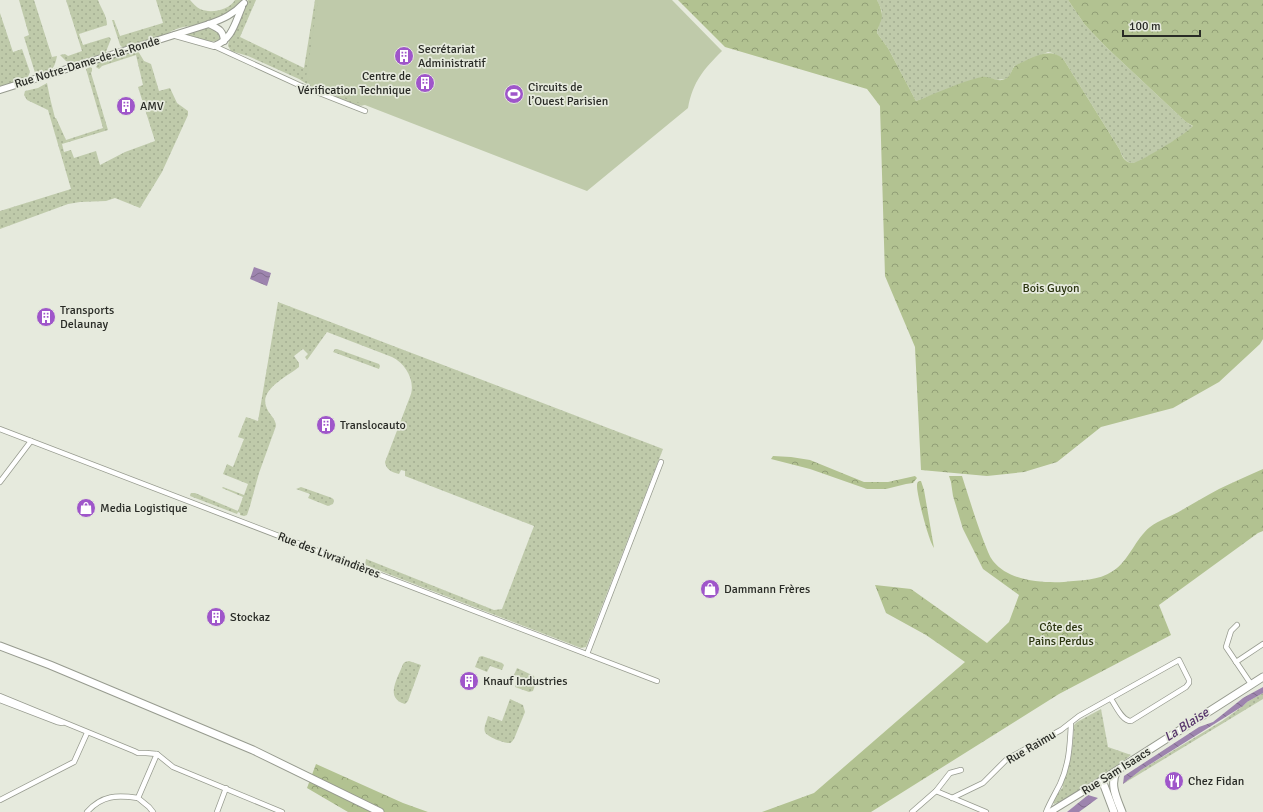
<svg xmlns="http://www.w3.org/2000/svg" width="1263" height="812" viewBox="0 0 1263 812" font-family="Signika,sans-serif">
	<style>
		.green { fill: url(#green-dots) }
		.forest { fill: url(#forest-crowns) }
		.pitch { fill: #bfcaaa }
		.water { fill: url(#water-waves) }
		.lines { fill: none; stroke-linecap: round; stroke-linejoin: round }
		.minor-casing { stroke: #979b8f; stroke-width: 6 }
		.secondary-casing { stroke: #979b8f; stroke-width: 8 }
		.primary-casing { stroke: #979b8f; stroke-width: 9 }
		.minor { stroke: #fff; stroke-width: 4.5 }
		.secondary { stroke: #fff; stroke-width: 6 }
		.primary { stroke: #fff; stroke-width: 7 }
		.labels { text-anchor: middle; stroke-width: 3.5; stroke-linejoin: round; paint-order: stroke }
		.poi-label { font-size: 12px; fill: #292b26; stroke: #e6eadd; text-anchor: start }
		.street-label { font-size: 12px; fill: #292b26; stroke: #e6eadd }
		.park-label { font-size: 12px; fill: #2a340f; stroke: #e6eadd }
		.water-label { font-size: 13px; font-style: italic; fill: #55336a; stroke: #e6eadd }
	</style>
	<defs>
		<pattern id="green-dots" width="8" height="8" patternUnits="userSpaceOnUse"><rect width="8" height="8" fill="#bfcaaa"/><path d="M2 2h.1M6 6h.1" fill="none" stroke="#a4ae92" stroke-width="1.8" stroke-linecap="round"/></pattern>
		<pattern id="forest-crowns" width="20" height="18" patternUnits="userSpaceOnUse"><rect width="20" height="18" fill="#b2c291"/><path d="M2 6a3 3 0 1 1 6 0M12 15a3 3 0 1 1 6 0" fill="none" stroke="#919e76"/></pattern>
		<pattern id="water-waves" width="16" height="10" patternUnits="userSpaceOnUse"><rect width="16" height="10" fill="#9d84ae"/><path d="M0 5q4-4 8 0t8 0" fill="none" stroke="#806c8d"/></pattern>
	</defs>
	<rect width="100%" height="100%" fill="#e6eadd"/>
	<g class="green">
		<path d="M19 0H34L52 57 57 56C54 72 50 71 36 76L24 37 29 35Z"/>
		<path d="M66 0H98C101 9 107 15 107 25L79 34 83 45 109 37 111 39 105 54 73 64 66 61 60 55 65 54 68 56 82 51Z"/>
		<path d="M156 0H190C193 3 196 7 200 9 211 14 229 10 235 0H242C238 5 234 10 229 14 224 17 201 25 194 26 183 26 174 29 165 35L123 48 120 45 112 20H114L120 36 163 23Z"/>
		<polygon points="248,0 256,0 240,37 304,68 315,0 341,0 365,105 358,106 316,90 299,79 248,56 231,51 228,46 229,40"/>
		<path d="M877 0H1068L1085 25 1106 47 1186 122 1194 127 1189 131C1179 137 1140 164 1132 163 1125 162 1122 156 1120 150L1064 60C1058 56 1055 53 1048 52L1014 66 1009 77 1005 79 996 80 982 77 916 101 888 48 877 33 882 11Z"/>
		<polygon points="0,13 13,52 22,49 30,72 27,79 0,87"/>
		<polygon points="207,28 215,29 220,34 220,40 210,42 185,34"/>
		<polygon points="135,51 138,51 144,61 151,64 159,91 170,88 177,103 188,111 188,115 162,172 140,208 115,198 106,201 80,202 68,204 0,229 0,211 71,189 48,110 27,100 24,95 25,91 38,88 47,83 50,98 55,118 56,118 66,140 103,128 86,69 90,67 92,68 92,71 91,73 108,130 62,144 64,152 71,150 74,158 96,151 100,165 125,152 155,141 138,87 143,85 136,55 102,66 99,69 96,67 98,64 95,65 97,62"/>
		<path d="M278 302 663 449 586 647 581 648 365 565 366 559 494 610 502 609 534 526 405 476V471L401 470 399 474C392 472 386 470 385 462L411 394C415 380 405 363 392 357L327 332 307 360 305 357 308 354 303 349 294 356 299 363V367C288 376 260 389 266 406 268 414 276 418 276 426L259 473 250 506 247 515 244 516 240 515V513L238 512 237 514 190 496 191 493H195L238 511 243 497 222 488 223 487 244 495 248 484 223 474 227 464 233 467 244 439 238 437 246 417 258 421Z"/>
		<polygon points="335,349 337,349 379,364 380,366 379,369 333,352"/>
		<polygon points="301,487 332,498 334,500 333,504 328,506 308,498 310,494 296,489"/>
		<polygon points="482,656 502,663 504,665 502,670 490,666 487,672 475,667 479,657"/>
		<path d="M409 661 421 665 408 701 405 704C384 698 398 678 403 664L405 662Z"/>
		<polygon points="517,668 534,676 536,682 533,691 529,692 515,687 516,683 521,685 524,679 514,675"/>
		<polygon points="1263,693 1263,699 1123,784 1141,770 1222,721 1243,706 1247,702"/>
		<path d="M510 699 523 705 525 712 514 739C512 741 512 743 509 743 504 743 487 737 485 732 483 727 487 721 488 716L502 721Z"/>
		<path d="M1101 709 1108 747 1131 755 1116 767 1061 801 1054 804 1052 801 1063 787 1062 785C1071 766 1073 747 1074 725L1077 722Z"/>
	</g>
	<g class="forest">
		<path d="M678 0H877C881 7 884 16 880 23 879 27 877 29 877 33L888 48 916 101C937 93 960 82 981 77 989 75 997 83 1005 79 1012 76 1011 68 1016 65 1031 59 1050 45 1064 60L1120 150C1122 156 1124 162 1132 163 1138 164 1189 132 1193 126L1186 122 1106 47 1085 25 1068 0H1263V339L1260 344 1219 382 1173 408 1101 427 1057 462 1024 472 987 476 921 470 915 347 885 276 880 106 867 89 725 47Z"/>
		<polygon points="773,456 791,457 810,460 864,482 888,482 915,476 917,478 913,483 906,484 886,489 867,489 810,469 771,459"/>
		<path d="M1263 469V531L1258 533 1159 605 1171 635 1059 694 871 812H762L814 793 965 662 926 635 886 613 875 585 911 589 987 643 1009 622 1019 595 983 569 963 529 953 496 951 482 949 476H962C969 498 976 521 984 542 987 549 989 556 993 561 1009 581 1041 583 1064 582 1081 580 1098 581 1113 571 1129 561 1135 539 1150 527 1159 520 1172 516 1182 510 1194 503 1206 496 1219 489 1233 482 1248 476 1263 469Z"/>
		<path d="M919 481H921L924 490 934 548C929 542 917 496 917 486 917 483 917 483 919 481Z"/>
		<polygon points="316,764 403,803 428,812 348,812 307,788"/>
	</g>
	<path class="pitch" d="M318 0H672L722 51C704 69 693 81 688 108L587 191 316 86 306 78Z"/>
	<g class="water">
		<polygon points="254,267 271,273 267,286 250,279"/>
		<polygon points="1263,687 1263,693 1247,702 1243,706 1141,770 1123,784 1124,776 1130,772 1199,727 1213,722 1243,698"/>
		<polygon points="1088,795 1098,798 1079,812 1067,812"/>
	</g>
	<g class="lines">
		<g class="minor-casing">
			<g id="minor">
				<polyline points="214,46 299,85 365,111"/>
				<polyline points="0,429 657,681"/>
				<polyline points="0,482 31,441"/>
				<polyline points="1237,625 1231,631 1226,647 1251,684"/>
				<polyline points="587,654 661,462"/>
				<polyline points="1236,662 1263,644"/>
				<polyline points="0,696 134,751 138,753 146,753 157,754 173,767 282,812"/>
				<polyline points="0,700 57,722 62,723"/>
				<polyline points="936,791 986,812"/>
				<path d="M952 798 983 783 1007 759 1061 730 1079 716 1179 660 1189 680V683L1186 687 1131 721C1122 721 1116 706 1111 699"/>
				<polyline points="0,800 74,762 87,733"/>
				<path d="M87 812C102 795 117 795 138 798"/>
				<polyline points="153,812 149,807 138,798 157,754"/>
				<polyline points="217,812 226,788"/>
				<polyline points="912,812 936,791 950,773 961,770"/>
				<path d="M1046 812C1050 802 1055 794 1060 784 1069 765 1070 745 1071 724"/>
			</g>
		</g>
		<g class="secondary-casing">
			<g id="secondary">
				<path d="M209 24C219 29 223 30 224 41"/>
				<path d="M175 35 214 46C232 40 235 23 242 7"/>
				<path d="M0 90 209 24C223 19 234 14 244 3"/>
				<polyline points="1050,812 1102,780"/>
			</g>
		</g>
		<g class="primary-casing">
			<g id="primary">
				<polyline points="0,646 50,665 253,750 380,812"/>
				<path d="M1117 771C1109 784 1117 799 1122 812"/>
				<polyline points="1114,812 1102,780 1263,677"/>
			</g>
		</g>
		<use href="#minor" class="minor"/>
		<use href="#secondary" class="secondary"/>
		<use href="#primary" class="primary"/>
	</g>
	<defs>
		<g id="building-disc" transform="scale(1)"><circle r="9.5" fill="#9f56ca" stroke="#e6eadd"/><path d="M-4-6H4V6H1V3H-1V6H-4ZM-2.5-4.3h1.7v1.8h-1.7ZM.8-4.3h1.7v1.8H.8ZM-2.5-1h1.7V.8h-1.7ZM.8-1h1.7V.8H.8Z" fill="#fff"/></g>
		<g id="stadium-disc" transform="scale(1)"><circle r="9.5" fill="#9f56ca" stroke="#e6eadd"/><path d="M0-5a6.5 5 0 1 0 0 10a6.5 5 0 1 0 0-10ZM-3.5-1.8h7v3.6h-7Z" fill="#fff"/></g>
		<g id="shop-disc" transform="scale(1)"><circle r="9.5" fill="#9f56ca" stroke="#e6eadd"/><path d="M-5-2.5h2.3a2.7 3.5 0 0 1 5.4 0H5L5.5 6h-11ZM-1.5-2.5h3a1.5 2.3 0 0 0-3 0Z" fill="#fff"/></g>
		<g id="restaurant-disc" transform="scale(1)"><circle r="9.5" fill="#9f56ca" stroke="#e6eadd"/><path d="M-5-6h1v4h1v-4h1v4h1v-4h1v5L-1.5 .5V6h-2V.5L-5-1ZM5-6V6H3V1.5H1.5Q1.5-4 5-6Z" fill="#fff"/></g>
	</defs>
	<g fill-rule="evenodd">
		<use href="#building-disc" x="404" y="56"/>
		<use href="#building-disc" x="425" y="83"/>
		<use href="#stadium-disc" x="514" y="94"/>
		<use href="#building-disc" x="126" y="106"/>
		<use href="#building-disc" x="46" y="317"/>
		<use href="#building-disc" x="326" y="425"/>
		<use href="#shop-disc" x="86" y="508"/>
		<use href="#shop-disc" x="710" y="589"/>
		<use href="#building-disc" x="216" y="617"/>
		<use href="#building-disc" x="469" y="681"/>
		<use href="#restaurant-disc" x="1174" y="781"/>
	</g>
	<g class="labels">
		<g class="poi-label">
			<text x="418" y="53">Secrétariat<tspan x="418" dy="14">Administratif</tspan></text>
			<text x="411" y="80" text-anchor="end">Centre de<tspan x="411" dy="14">Vérification Technique</tspan></text>
			<text x="528" y="91">Circuits de<tspan x="528" dy="14">l’Ouest Parisien</tspan></text>
			<text x="140" y="110">AMV</text>
			<text x="60" y="314">Transports<tspan x="60" dy="14">Delaunay</tspan></text>
			<text x="340" y="429">Translocauto</text>
			<text x="100" y="512">Media Logistique</text>
			<text x="724" y="593">Dammann Frères</text>
			<text x="230" y="621">Stockaz</text>
			<text x="483" y="685">Knauf Industries</text>
			<text x="1188" y="785">Chez Fidan</text>
		</g>
		<g class="street-label">
			<text transform="translate(87 62) rotate(-17)" y="4">Rue Notre-Dame-de-la-Ronde</text>
			<text transform="translate(329 555) rotate(21)" y="4">Rue des Livraindières</text>
			<text transform="translate(1031 747) rotate(-30)" y="4">Rue Raimu</text>
			<text transform="translate(1116 771) rotate(-32)" y="4">Rue Sam Isaacs</text>
		</g>
		<g class="park-label">
			<text x="1051" y="292">Bois Guyon</text>
			<text x="1061" y="631">Côte des<tspan x="1061" dy="14">Pains Perdus</tspan></text>
		</g>
		<g class="water-label">
			<text transform="translate(1186 724) rotate(-33)" y="5">La Blaise</text>
		</g>
	</g>
	<path d="M1123 30v6h77v-6" fill="none" stroke="#292b26" stroke-width="2"/>
	<text x="1129" y="30" font-size="12" fill="#292b26" stroke="#e6eadd" stroke-width="3" paint-order="stroke">100 m</text>
</svg>
